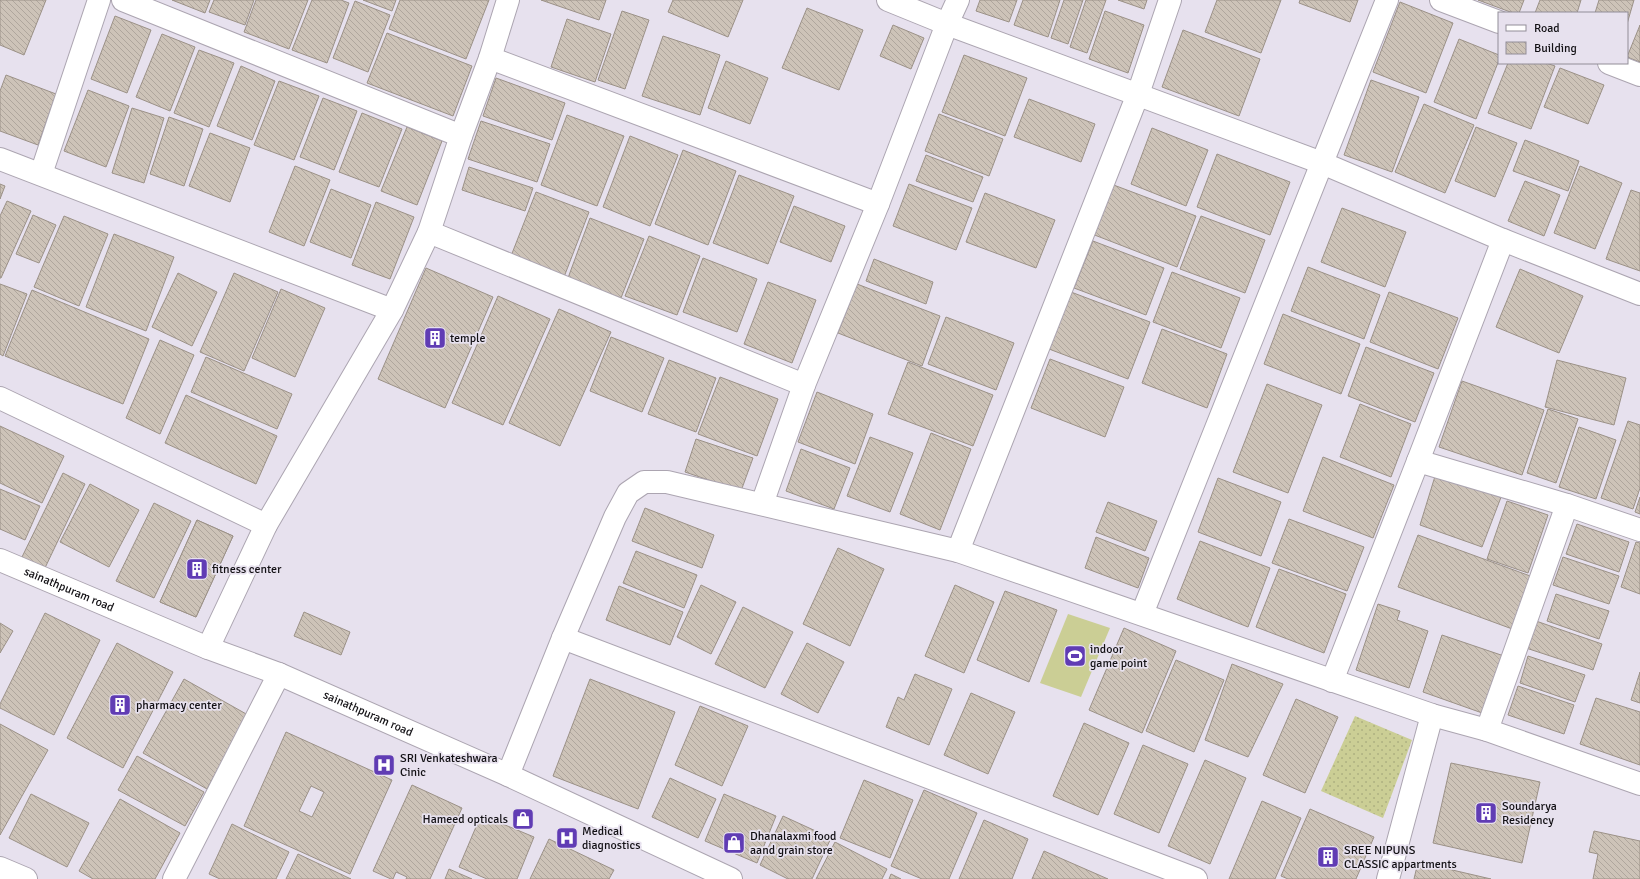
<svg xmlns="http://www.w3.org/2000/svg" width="1640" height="879" viewBox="0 0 1640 879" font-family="Signika,sans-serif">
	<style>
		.grass { fill: url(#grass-dots) }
		.pitch { fill: #cbce95 }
		.building { fill: url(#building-back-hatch); stroke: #9b9187; fill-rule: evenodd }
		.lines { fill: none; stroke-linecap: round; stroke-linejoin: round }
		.street-casing { stroke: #aca5b1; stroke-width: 24 }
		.secondary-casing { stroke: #aca5b1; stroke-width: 24 }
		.street { stroke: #fff; stroke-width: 22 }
		.secondary { stroke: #fff; stroke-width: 22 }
		.labels { text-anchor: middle; stroke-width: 3.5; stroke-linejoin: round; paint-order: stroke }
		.poi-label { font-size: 12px; fill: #121014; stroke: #e7e1ee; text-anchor: start }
		.street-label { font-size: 12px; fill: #121014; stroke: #e7e1ee }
	</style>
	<defs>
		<pattern id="grass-dots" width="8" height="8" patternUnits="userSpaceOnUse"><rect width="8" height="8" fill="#cbce95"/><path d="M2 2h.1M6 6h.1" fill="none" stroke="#adb080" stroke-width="1.8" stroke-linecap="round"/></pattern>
		<pattern id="building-back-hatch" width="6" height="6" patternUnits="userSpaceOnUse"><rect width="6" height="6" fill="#cdc3b8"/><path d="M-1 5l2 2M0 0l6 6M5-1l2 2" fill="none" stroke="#afa69d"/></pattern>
	</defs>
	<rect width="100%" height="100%" fill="#e7e1ee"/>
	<polygon class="grass" points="1355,716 1412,740 1383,818 1321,791"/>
	<polygon class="pitch" points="1068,614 1110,628 1081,697 1040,683"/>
	<g class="building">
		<polygon points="0,0 46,0 24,55 0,45"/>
		<polygon points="172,0 210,0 205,13"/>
		<polygon points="214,0 254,0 245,25 209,12"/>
		<polygon points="256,0 308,0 289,49 244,32"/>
		<polygon points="312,0 341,0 349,3 327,63 292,50"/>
		<polygon points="363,0 396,0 392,11"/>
		<polygon points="400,0 489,0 466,59 389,29"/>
		<polygon points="541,0 606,0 599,20"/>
		<polygon points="673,0 743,0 728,37 668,12"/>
		<polygon points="980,0 1017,0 1009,22 976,11"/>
		<polygon points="1023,0 1060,0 1048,37 1014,25"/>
		<polygon points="1064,0 1083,0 1068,44 1051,38"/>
		<polygon points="1086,0 1106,0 1087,53 1070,47"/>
		<polygon points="1118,0 1147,0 1144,9"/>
		<polygon points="1217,0 1281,0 1261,53 1205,32"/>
		<polygon points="1300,0 1358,0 1350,22 1299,3"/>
		<polygon points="1478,0 1524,0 1519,13 1513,13"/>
		<polygon points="1540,0 1581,0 1577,13 1535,13"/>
		<polygon points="1599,0 1634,0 1627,24 1627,13 1595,13"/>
		<polygon points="355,1 390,15 368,72 333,58"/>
		<polygon points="1400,2 1453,23 1426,93 1373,72"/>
		<polygon points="807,8 863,30 839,90 782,68"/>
		<polygon points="622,11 649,20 625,89 598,80"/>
		<polygon points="1105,11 1144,25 1128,73 1089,59"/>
		<polygon points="115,16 151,30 127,93 91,79"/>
		<polygon points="567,19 611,34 595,82 551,67"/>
		<polygon points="893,25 924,38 911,69 880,56"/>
		<polygon points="1640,25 1640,62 1627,57"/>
		<polygon points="1183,30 1260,59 1239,116 1162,87"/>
		<polygon points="387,33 472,66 453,116 367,83"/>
		<polygon points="162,34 195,47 170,111 136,97"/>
		<polygon points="663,36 720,55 700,115 642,96"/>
		<polygon points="1459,39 1499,55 1499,60 1476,119 1434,102"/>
		<polygon points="199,50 234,63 209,127 174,113"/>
		<polygon points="964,55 1027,78 1005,136 942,112"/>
		<polygon points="726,61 768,78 750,124 708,108"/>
		<polygon points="1508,63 1546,63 1555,66 1531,129 1488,113"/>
		<polygon points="241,66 275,81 252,140 217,126"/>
		<polygon points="1560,68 1604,85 1588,124 1544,107"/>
		<polygon points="6,75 56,94 38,145 0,131 0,91"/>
		<polygon points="496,78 565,103 552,140 483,116"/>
		<polygon points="1371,80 1419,97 1392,172 1344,155"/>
		<polygon points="279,81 319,96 294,160 254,145"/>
		<polygon points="88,90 129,106 106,167 64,151"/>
		<polygon points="323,98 357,111 334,170 300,157"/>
		<polygon points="1029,99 1095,124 1081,162 1014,137"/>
		<polygon points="1424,104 1474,125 1445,193 1395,172"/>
		<polygon points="132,108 164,118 144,183 112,173"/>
		<polygon points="362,113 402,129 379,187 339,172"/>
		<polygon points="939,114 1003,139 989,176 925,151"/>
		<polygon points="567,115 624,136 597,206 541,185"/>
		<polygon points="169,117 203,129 184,186 150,174"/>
		<polygon points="481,121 550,144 537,182 468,159"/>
		<polygon points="407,127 442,141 417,205 381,191"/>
		<polygon points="1476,127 1517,143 1495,197 1455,181"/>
		<polygon points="1152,128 1208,150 1186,206 1131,184"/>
		<polygon points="210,133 250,148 230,202 189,186"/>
		<polygon points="630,136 678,155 650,226 603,207"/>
		<polygon points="1525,140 1579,161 1568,191 1513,171"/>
		<polygon points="683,150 736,171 708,245 655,224"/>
		<polygon points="1217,154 1290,182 1270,235 1197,207"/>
		<polygon points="926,155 983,177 973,202 916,181"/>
		<polygon points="295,166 330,180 304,246 269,232"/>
		<polygon points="1580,166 1622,183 1595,249 1554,233"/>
		<polygon points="469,167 533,188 525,211 462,190"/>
		<polygon points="739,175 794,196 768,264 713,243"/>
		<polygon points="1525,181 1560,195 1544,236 1508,221"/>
		<polygon points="0,184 5,186 0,199"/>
		<polygon points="909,184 972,208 956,250 893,226"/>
		<polygon points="1111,184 1196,216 1177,267 1092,234"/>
		<polygon points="331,189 371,205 351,258 310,242"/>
		<polygon points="1631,190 1640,193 1640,271 1606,259"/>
		<polygon points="536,192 589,212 564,277 511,256"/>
		<polygon points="985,193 1055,220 1036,268 966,242"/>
		<polygon points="7,201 31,211 1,278 0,278 0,216"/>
		<polygon points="376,202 414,217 390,279 352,265"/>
		<polygon points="794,206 845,226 831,262 780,242"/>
		<polygon points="1342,208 1406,232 1385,287 1321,262"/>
		<polygon points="33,215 56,225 39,263 16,254"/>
		<polygon points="64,216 108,234 79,306 34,287"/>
		<polygon points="1201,216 1265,240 1245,293 1180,269"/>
		<polygon points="590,218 644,239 621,298 568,278"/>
		<polygon points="114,234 174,257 146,331 86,307"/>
		<polygon points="649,236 700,256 677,315 625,296"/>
		<polygon points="1093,241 1164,268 1146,315 1074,288"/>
		<polygon points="703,258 757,279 737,332 683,312"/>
		<polygon points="874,259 933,282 926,304 866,281"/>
		<polygon points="1308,267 1380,295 1364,339 1291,311"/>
		<polygon points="426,268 493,297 445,408 378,379"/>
		<polygon points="1520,269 1583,296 1559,353 1496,327"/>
		<polygon points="1172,272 1240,298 1221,348 1153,322"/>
		<polygon points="178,273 217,292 192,346 152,327"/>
		<polygon points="234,273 278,292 244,371 200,352"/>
		<polygon points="768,282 816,300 792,363 744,344"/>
		<polygon points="0,284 27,294 3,356 0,354"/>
		<polygon points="857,284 940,316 922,366 838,333"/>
		<polygon points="281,289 325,308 295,377 252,358"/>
		<polygon points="32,290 149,339 123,404 5,356"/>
		<polygon points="1071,292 1150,322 1128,379 1049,349"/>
		<polygon points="1389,292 1458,318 1438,369 1370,342"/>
		<polygon points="498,296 550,319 503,425 452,403"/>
		<polygon points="559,309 611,332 560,446 509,423"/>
		<polygon points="1283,314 1360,344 1341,394 1264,364"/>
		<polygon points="946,317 1014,343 996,390 928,364"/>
		<polygon points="1162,329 1227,354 1207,408 1142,383"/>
		<polygon points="611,337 664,358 642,412 590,391"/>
		<polygon points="160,340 194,355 160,434 126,418"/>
		<polygon points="1366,347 1434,373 1415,422 1348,396"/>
		<polygon points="206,357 292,394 277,429 191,392"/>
		<polygon points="1050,359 1124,387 1105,437 1031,408"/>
		<polygon points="669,360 716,378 696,432 648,414"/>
		<polygon points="1557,360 1626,378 1614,425 1545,407"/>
		<polygon points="908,362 993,395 973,446 888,414"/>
		<polygon points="720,377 778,399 757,456 698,434"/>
		<polygon points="1462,381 1544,410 1522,475 1439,447"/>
		<polygon points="1267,384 1322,405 1288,493 1233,472"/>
		<polygon points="817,392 873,414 855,464 798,442"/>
		<polygon points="186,395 277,436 256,484 165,443"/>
		<polygon points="1360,404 1411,424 1391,477 1340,457"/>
		<polygon points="1548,409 1578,419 1556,483 1527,473"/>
		<polygon points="1628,421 1640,425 1640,488 1633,509 1601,498"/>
		<polygon points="0,426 64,456 42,503 0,483"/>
		<polygon points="1579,427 1616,440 1596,499 1559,487"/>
		<polygon points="931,433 971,449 940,530 900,514"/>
		<polygon points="870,437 913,453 890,512 847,496"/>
		<polygon points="696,439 753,458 741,491 685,472"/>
		<polygon points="801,449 850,468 834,509 786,491"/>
		<polygon points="1323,457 1394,485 1373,538 1303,511"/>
		<polygon points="63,473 85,484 44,570 21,559"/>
		<polygon points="1436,473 1503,492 1482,547 1420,525"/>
		<polygon points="1218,478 1281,502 1261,556 1198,532"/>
		<polygon points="90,484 139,510 109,567 60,542"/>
		<polygon points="0,489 40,506 25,540 0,529"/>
		<polygon points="1640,497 1640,514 1635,512"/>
		<polygon points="1507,501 1548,515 1528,573 1487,559"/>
		<polygon points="1108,502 1157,521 1145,551 1096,532"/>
		<polygon points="154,503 191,521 154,598 116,581"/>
		<polygon points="645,508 714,535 702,568 632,541"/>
		<polygon points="1289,519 1364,547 1347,591 1272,563"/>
		<polygon points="197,520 233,536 196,617 160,602"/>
		<polygon points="197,520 233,536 196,617 160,602"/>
		<polygon points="1577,524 1629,542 1619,572 1566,554"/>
		<polygon points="1418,535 1533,577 1515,630 1398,587"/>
		<polygon points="1096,537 1149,558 1138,588 1085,568"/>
		<polygon points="1200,541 1270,568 1248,627 1177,599"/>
		<polygon points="1636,542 1640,543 1640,594 1621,587"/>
		<polygon points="838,548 884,569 850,646 803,624"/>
		<polygon points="636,551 697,575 684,608 623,583"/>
		<polygon points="1563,557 1619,576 1609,604 1553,585"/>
		<polygon points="1279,569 1346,594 1324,653 1256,627"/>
		<polygon points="701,585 736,602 711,654 677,637"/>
		<polygon points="955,585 994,602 964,673 925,656"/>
		<polygon points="619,586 683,612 670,645 606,620"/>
		<polygon points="1005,591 1057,610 1029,682 977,660"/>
		<polygon points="1556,594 1609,611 1599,639 1547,621"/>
		<polygon points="1378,604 1400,611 1397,620 1428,631 1409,688 1356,670"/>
		<polygon points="743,607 793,632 765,688 715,664"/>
		<polygon points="304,612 350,632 341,655 294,636"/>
		<polygon points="45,613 100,640 54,735 0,708 0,704"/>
		<polygon points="1536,621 1602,644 1593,670 1526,648"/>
		<polygon points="0,623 13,631 0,653"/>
		<polygon points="1124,628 1176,651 1142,733 1089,710"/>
		<polygon points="1442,635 1504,656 1485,714 1423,692"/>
		<polygon points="117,643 173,672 123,768 67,738"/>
		<polygon points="807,643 844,662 818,713 781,694"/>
		<polygon points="1528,656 1585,675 1575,702 1520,683"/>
		<polygon points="1176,660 1224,680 1194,752 1146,731"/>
		<polygon points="1232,664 1283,684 1248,757 1205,740"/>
		<polygon points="1640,672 1640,703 1631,700"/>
		<polygon points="915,674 952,689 929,745 886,727 898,697 904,700"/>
		<polygon points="184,679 248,715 207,789 143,753"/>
		<polygon points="590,679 675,712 638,809 553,776"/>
		<polygon points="1518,686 1574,705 1564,734 1508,715"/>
		<polygon points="971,693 1015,712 988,774 944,755"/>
		<polygon points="1596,698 1640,712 1640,765 1580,744"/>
		<polygon points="1296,699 1338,717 1305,793 1263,775"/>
		<polygon points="700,706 748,726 722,786 675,765"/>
		<polygon points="1084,723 1129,743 1098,815 1053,796"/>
		<polygon points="0,724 48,750 0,835"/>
		<path d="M286 732 392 780 350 874 244 826ZM311 786 324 792 312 817 299 811Z"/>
		<polygon points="1143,745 1188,764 1159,833 1114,814"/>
		<polygon points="137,756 204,792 185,826 118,790"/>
		<polygon points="1205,760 1246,778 1210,864 1168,846"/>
		<polygon points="1451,763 1540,782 1522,863 1433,843"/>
		<polygon points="670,778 716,799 698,838 652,817"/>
		<polygon points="864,780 913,800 890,858 840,838"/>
		<polygon points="412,785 462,808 430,879 406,879 407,877 396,872 393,879 391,879 373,871"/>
		<polygon points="924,790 977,813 949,879 922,879 891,866"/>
		<polygon points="31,794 89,823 67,867 9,838"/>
		<polygon points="724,794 776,816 757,863 705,841"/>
		<polygon points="120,799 180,833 155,879 93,879 79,871"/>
		<polygon points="1262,801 1301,818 1275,879 1229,879"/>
		<polygon points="1310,809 1374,837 1356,879 1288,879 1281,876"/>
		<polygon points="481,815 534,837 517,879 487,879 459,867"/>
		<polygon points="783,816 831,838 812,879 788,879 760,865"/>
		<polygon points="984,820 1028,839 1012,879 959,879"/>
		<polygon points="232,824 289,852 276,879 220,879 209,874"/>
		<polygon points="1594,831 1640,841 1640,879 1593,879 1598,854 1589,852"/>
		<polygon points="549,839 614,870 609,879 530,879"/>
		<polygon points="835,842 887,869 882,879 816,879"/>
		<polygon points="1044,851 1108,879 1032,879"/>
		<polygon points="298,854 351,879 286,879"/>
		<polygon points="1418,862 1491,879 1414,879"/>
		<polygon points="449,869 472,879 445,879"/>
		<polygon points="891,874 901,879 889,879"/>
	</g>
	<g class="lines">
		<g class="street-casing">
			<g id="street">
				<polyline points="123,0 461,136"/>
				<polyline points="888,0 947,24 1322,163 1503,240 1640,294"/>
				<polyline points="1441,0 1499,22"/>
				<polyline points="490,58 878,204"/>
				<polyline points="1609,63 1640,75"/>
				<polyline points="0,159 392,310"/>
				<polyline points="41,174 99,0"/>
				<polyline points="429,232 804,385"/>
				<polyline points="0,398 266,525"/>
				<polyline points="1418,461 1567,505 1640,530"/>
				<polyline points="762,504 804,385 878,204 947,24 958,0"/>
				<polyline points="958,551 1138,94 1170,0"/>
				<polyline points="1142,614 1387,0"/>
				<polyline points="563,638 1196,879"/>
				<polyline points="208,648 266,525 392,310 429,232 461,136 490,58 508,0"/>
				<polyline points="1332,681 1418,461 1503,240"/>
				<polyline points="1487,730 1567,505"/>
				<polyline points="508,775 563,638 615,517 628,493 644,482 667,482 958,551 1432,715 1487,730 1640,784"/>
				<polyline points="0,868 26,879"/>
				<polyline points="174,879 279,674"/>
				<polyline points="1388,879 1432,715"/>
			</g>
		</g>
		<g class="secondary-casing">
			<g id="secondary">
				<path id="s1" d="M0 560 208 648 279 674 508 775 731 879"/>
			</g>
		</g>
		<use href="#street" class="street"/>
		<use href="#secondary" class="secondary"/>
	</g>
	<defs>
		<g id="building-square" transform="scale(1.15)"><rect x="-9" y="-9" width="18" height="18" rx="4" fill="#603cb4" stroke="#e7e1ee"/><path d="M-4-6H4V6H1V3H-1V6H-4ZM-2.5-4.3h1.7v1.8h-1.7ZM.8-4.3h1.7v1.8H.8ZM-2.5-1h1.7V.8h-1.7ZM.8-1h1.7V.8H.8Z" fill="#fff"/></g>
		<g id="stadium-square" transform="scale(1.15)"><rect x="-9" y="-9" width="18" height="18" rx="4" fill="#603cb4" stroke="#e7e1ee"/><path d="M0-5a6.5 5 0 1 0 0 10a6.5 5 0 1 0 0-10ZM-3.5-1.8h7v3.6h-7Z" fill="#fff"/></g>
		<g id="hospital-square" transform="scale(1.15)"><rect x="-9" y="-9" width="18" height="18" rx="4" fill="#603cb4" stroke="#e7e1ee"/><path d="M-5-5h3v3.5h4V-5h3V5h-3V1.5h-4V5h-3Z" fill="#fff"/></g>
		<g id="shop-square" transform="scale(1.15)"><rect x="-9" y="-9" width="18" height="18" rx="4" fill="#603cb4" stroke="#e7e1ee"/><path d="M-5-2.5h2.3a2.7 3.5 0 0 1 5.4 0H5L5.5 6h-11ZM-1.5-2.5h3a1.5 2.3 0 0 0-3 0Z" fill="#fff"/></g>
	</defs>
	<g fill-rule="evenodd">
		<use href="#building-square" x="435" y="338"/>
		<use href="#building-square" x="197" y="569"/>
		<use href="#stadium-square" x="1075" y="656"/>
		<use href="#building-square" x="120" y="705"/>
		<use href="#hospital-square" x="384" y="765"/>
		<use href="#building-square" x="1486" y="813"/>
		<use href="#shop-square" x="523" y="819"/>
		<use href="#hospital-square" x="567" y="838"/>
		<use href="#shop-square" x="734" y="843"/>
		<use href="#building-square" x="1328" y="857"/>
	</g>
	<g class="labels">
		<g class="poi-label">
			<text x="450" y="342">temple</text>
			<text x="212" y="573">fitness center</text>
			<text x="1090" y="653">indoor<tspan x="1090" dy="14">game point</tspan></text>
			<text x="136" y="709">pharmacy center</text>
			<text x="400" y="762">SRI Venkateshwara<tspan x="400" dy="14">Cinic</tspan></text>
			<text x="1502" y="810">Soundarya<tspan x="1502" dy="14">Residency</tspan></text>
			<text x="508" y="823" text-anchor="end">Hameed opticals</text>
			<text x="582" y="835">Medical<tspan x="582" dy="14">diagnostics</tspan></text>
			<text x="750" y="840">Dhanalaxmi food<tspan x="750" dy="14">aand grain store</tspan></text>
			<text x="1344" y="854">SREE NIPUNS<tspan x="1344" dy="14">CLASSIC appartments</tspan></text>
		</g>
		<g class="street-label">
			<text dy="4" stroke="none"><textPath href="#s1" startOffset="75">sainathpuram road</textPath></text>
			<text dy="4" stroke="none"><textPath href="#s1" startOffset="399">sainathpuram road</textPath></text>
		</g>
	</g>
	<rect x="1498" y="12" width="130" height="52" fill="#e7e1ee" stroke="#928d97"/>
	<rect x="1506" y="25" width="20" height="6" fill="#ffffff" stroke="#928d97"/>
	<text x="1534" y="32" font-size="12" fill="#121014">Road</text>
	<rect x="1506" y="42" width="20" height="12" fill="url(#building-back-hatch)" stroke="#928d97"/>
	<text x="1534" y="52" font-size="12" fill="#121014">Building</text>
</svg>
